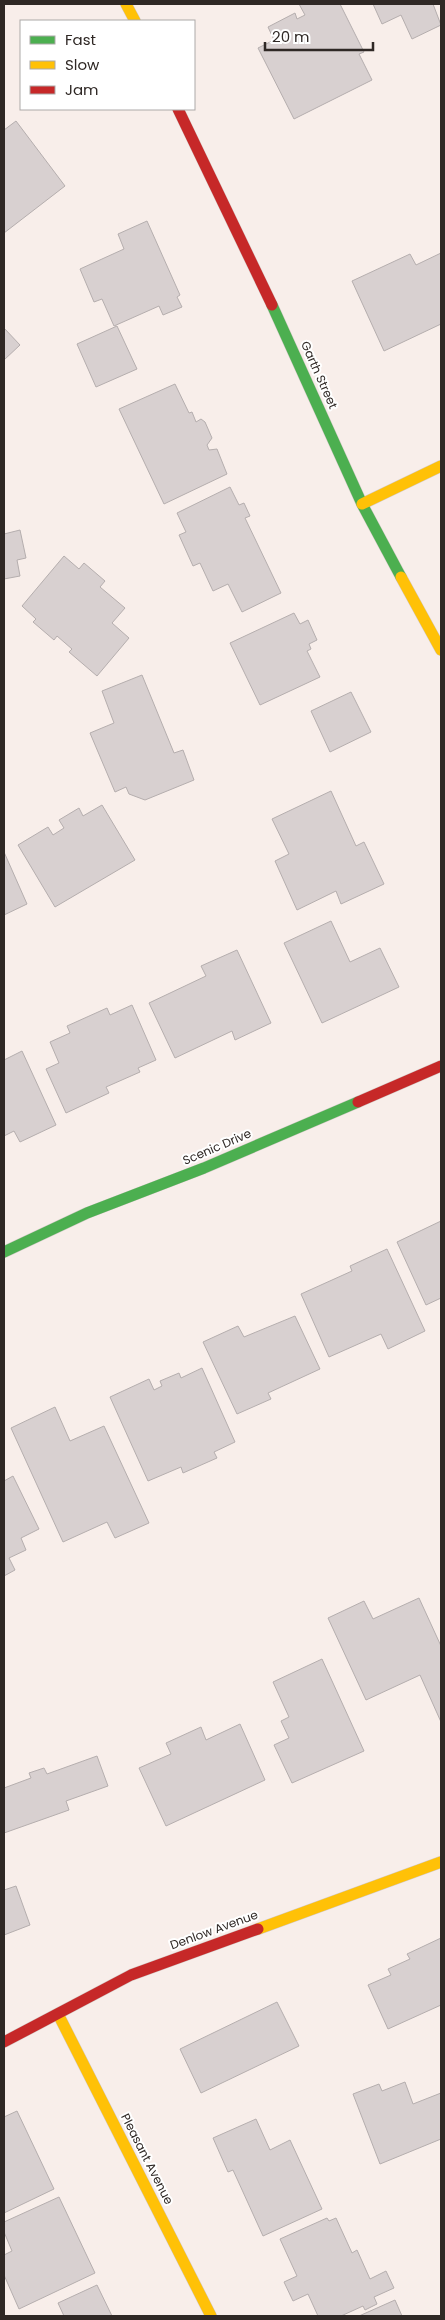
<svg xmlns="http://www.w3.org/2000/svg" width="445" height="2320" viewBox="0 0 445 2320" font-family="Poppins,sans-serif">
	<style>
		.building { fill: #d8d0d0; stroke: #b5aeae }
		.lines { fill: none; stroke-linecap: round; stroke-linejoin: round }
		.fast-casing { stroke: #d2cac7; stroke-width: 12 }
		.slow-casing { stroke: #d2cac7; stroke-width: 12 }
		.jam-casing { stroke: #d2cac7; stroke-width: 12 }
		.fast { stroke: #4caf50; stroke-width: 11 }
		.slow { stroke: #ffc107; stroke-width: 11 }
		.jam { stroke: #c62828; stroke-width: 11 }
		.labels { text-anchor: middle; stroke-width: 4; stroke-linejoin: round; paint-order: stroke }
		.street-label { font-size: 12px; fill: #2f2825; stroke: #fff }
	</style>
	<rect width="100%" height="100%" fill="#f8eeea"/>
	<g class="building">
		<polygon points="299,4 340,4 364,52 359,54 372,80 294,119 258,48 274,40 268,27 295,13 297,19 305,15"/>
		<polygon points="373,4 433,4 441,25 412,39 401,15 382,24"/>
		<polygon points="16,121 65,186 4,233 4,130"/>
		<polygon points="147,221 180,295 177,297 182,307 163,315 159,306 114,326 102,299 94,302 80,269 124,249 118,234"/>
		<polygon points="441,253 441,324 384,351 352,281 410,254 416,265"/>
		<polygon points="117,326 137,369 96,387 77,344"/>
		<polygon points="4,328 20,345 4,360"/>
		<polygon points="175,384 189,413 192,412 196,422 201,419 205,422 212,438 207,445 209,450 217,449 227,474 164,504 119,409"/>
		<polygon points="230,487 239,505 244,503 250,516 245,518 281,593 242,612 228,584 213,591 200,563 193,566 179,535 186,532 177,513"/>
		<polygon points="20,530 26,558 17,560 20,576 4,579 4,534"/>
		<polygon points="64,556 79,569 84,563 105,581 100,587 125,608 112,623 129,638 97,676 69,652 72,649 57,636 54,640 33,622 36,619 22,606"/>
		<polygon points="294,613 300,624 308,620 317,640 309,644 311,649 307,651 320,677 260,705 230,643"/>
		<polygon points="142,675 174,753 183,750 194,780 145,800 129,794 126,787 115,792 90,733 114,723 102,691"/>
		<polygon points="351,692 371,732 330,752 311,711"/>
		<polygon points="331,791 356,846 364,842 384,884 341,904 336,891 297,910 275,861 289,854 272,819"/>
		<polygon points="102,805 135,860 55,907 18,845 48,827 53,835 64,828 59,820 79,808 83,816"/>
		<polygon points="4,852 27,904 4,915"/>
		<polygon points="331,921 350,962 380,948 399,987 322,1023 284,943"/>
		<polygon points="237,950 271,1023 235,1040 232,1031 175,1058 149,1003 206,976 201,966"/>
		<polygon points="132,1005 156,1060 138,1068 140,1072 106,1087 109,1093 66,1113 46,1069 59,1063 50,1042 70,1033 67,1026 107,1008 110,1015"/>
		<polygon points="22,1051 56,1125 20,1142 14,1131 4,1136 4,1060"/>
		<polygon points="441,1221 441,1298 426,1305 397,1242"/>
		<polygon points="387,1249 425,1331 388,1349 381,1334 329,1357 301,1294 352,1271 350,1266"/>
		<polygon points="295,1316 320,1369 268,1393 271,1399 237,1414 203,1342 238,1326 244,1337"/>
		<polygon points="202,1368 235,1442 214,1452 217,1458 183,1473 181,1467 148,1481 110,1397 149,1379 154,1390 162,1386 160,1381 179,1373 181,1378"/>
		<polygon points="55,1407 70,1441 104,1426 149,1523 115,1538 107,1522 63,1542 11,1428"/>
		<polygon points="13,1476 39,1529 21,1538 26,1550 9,1558 15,1570 4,1576 4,1481"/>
		<polygon points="419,1598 441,1646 441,1722 420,1675 366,1700 328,1618 364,1601 373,1619"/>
		<polygon points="322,1659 364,1751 292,1783 274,1745 289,1738 281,1721 289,1717 273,1682"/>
		<polygon points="240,1724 265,1780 166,1826 139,1768 171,1754 166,1743 201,1727 206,1740"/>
		<polygon points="97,1756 108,1786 66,1801 69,1810 4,1833 4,1788 31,1778 29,1773 44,1768 47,1774"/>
		<polygon points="16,1886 30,1925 4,1935 4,1890"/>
		<polygon points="441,1938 441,2005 388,2029 368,1985 391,1975 388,1969 410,1959 407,1954"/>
		<polygon points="277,2002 299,2046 201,2093 180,2049"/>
		<polygon points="405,2082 413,2104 441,2093 441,2139 380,2164 353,2094 379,2084 382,2091"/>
		<polygon points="17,2111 54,2189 4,2213 4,2117"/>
		<polygon points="256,2119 270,2150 290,2140 322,2209 263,2236 233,2170 228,2172 213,2138"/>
		<polygon points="59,2197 95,2273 19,2309 4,2275 4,2255 12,2251 4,2232 4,2222"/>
		<polygon points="327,2218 329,2221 336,2218 352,2253 357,2250 370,2279 386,2271 394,2288 374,2297 377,2304 365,2310 363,2306 341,2316 318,2316 308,2294 293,2301 284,2282 297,2276 280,2239"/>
		<polygon points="97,2285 112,2316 64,2316 58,2303"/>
		<polygon points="395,2300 402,2316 359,2316"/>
	</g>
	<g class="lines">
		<g class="fast-casing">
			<g id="fast">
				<polyline points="272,305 362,504 401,577"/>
				<polyline points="4,1252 87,1213 204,1168 358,1102"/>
			</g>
		</g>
		<g class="slow-casing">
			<g id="slow">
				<polyline points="126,4 135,21"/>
				<polyline points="362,504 441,466"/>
				<polyline points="401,577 441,650"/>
				<polyline points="258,1929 441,1862"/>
				<polyline points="58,2014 211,2316"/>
			</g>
		</g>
		<g class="jam-casing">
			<g id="jam">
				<polyline points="178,109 272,305"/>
				<polyline points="358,1102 441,1066"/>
				<polyline points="4,2042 131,1975 258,1929"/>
			</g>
		</g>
		<use href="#fast" class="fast"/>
		<use href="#slow" class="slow"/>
		<use href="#jam" class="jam"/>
	</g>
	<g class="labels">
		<g class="street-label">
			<text transform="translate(319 375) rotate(66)" y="4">Garth Street</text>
			<text transform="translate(217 1147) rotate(-23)" y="4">Scenic Drive</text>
			<text transform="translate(214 1930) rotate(-20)" y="4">Denlow Avenue</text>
			<text transform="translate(147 2159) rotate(63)" y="4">Pleasant Avenue</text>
		</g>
	</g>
	<rect width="445" height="2320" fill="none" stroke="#2f2825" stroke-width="10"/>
	<rect x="20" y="20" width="175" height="90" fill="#ffffff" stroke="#aca9a8"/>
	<rect x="30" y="36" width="25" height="8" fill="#4caf50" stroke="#aca9a8"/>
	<text x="65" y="45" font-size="15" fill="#2f2825">Fast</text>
	<rect x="30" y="61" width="25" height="8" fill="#ffc107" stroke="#aca9a8"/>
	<text x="65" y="70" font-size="15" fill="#2f2825">Slow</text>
	<rect x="30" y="86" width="25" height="8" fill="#c62828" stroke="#aca9a8"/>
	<text x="65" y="95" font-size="15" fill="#2f2825">Jam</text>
	<path d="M265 42v8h108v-8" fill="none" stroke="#2f2825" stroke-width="2.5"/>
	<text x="272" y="42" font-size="15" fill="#2f2825" stroke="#ffffff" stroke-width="4" paint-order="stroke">20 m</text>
</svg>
